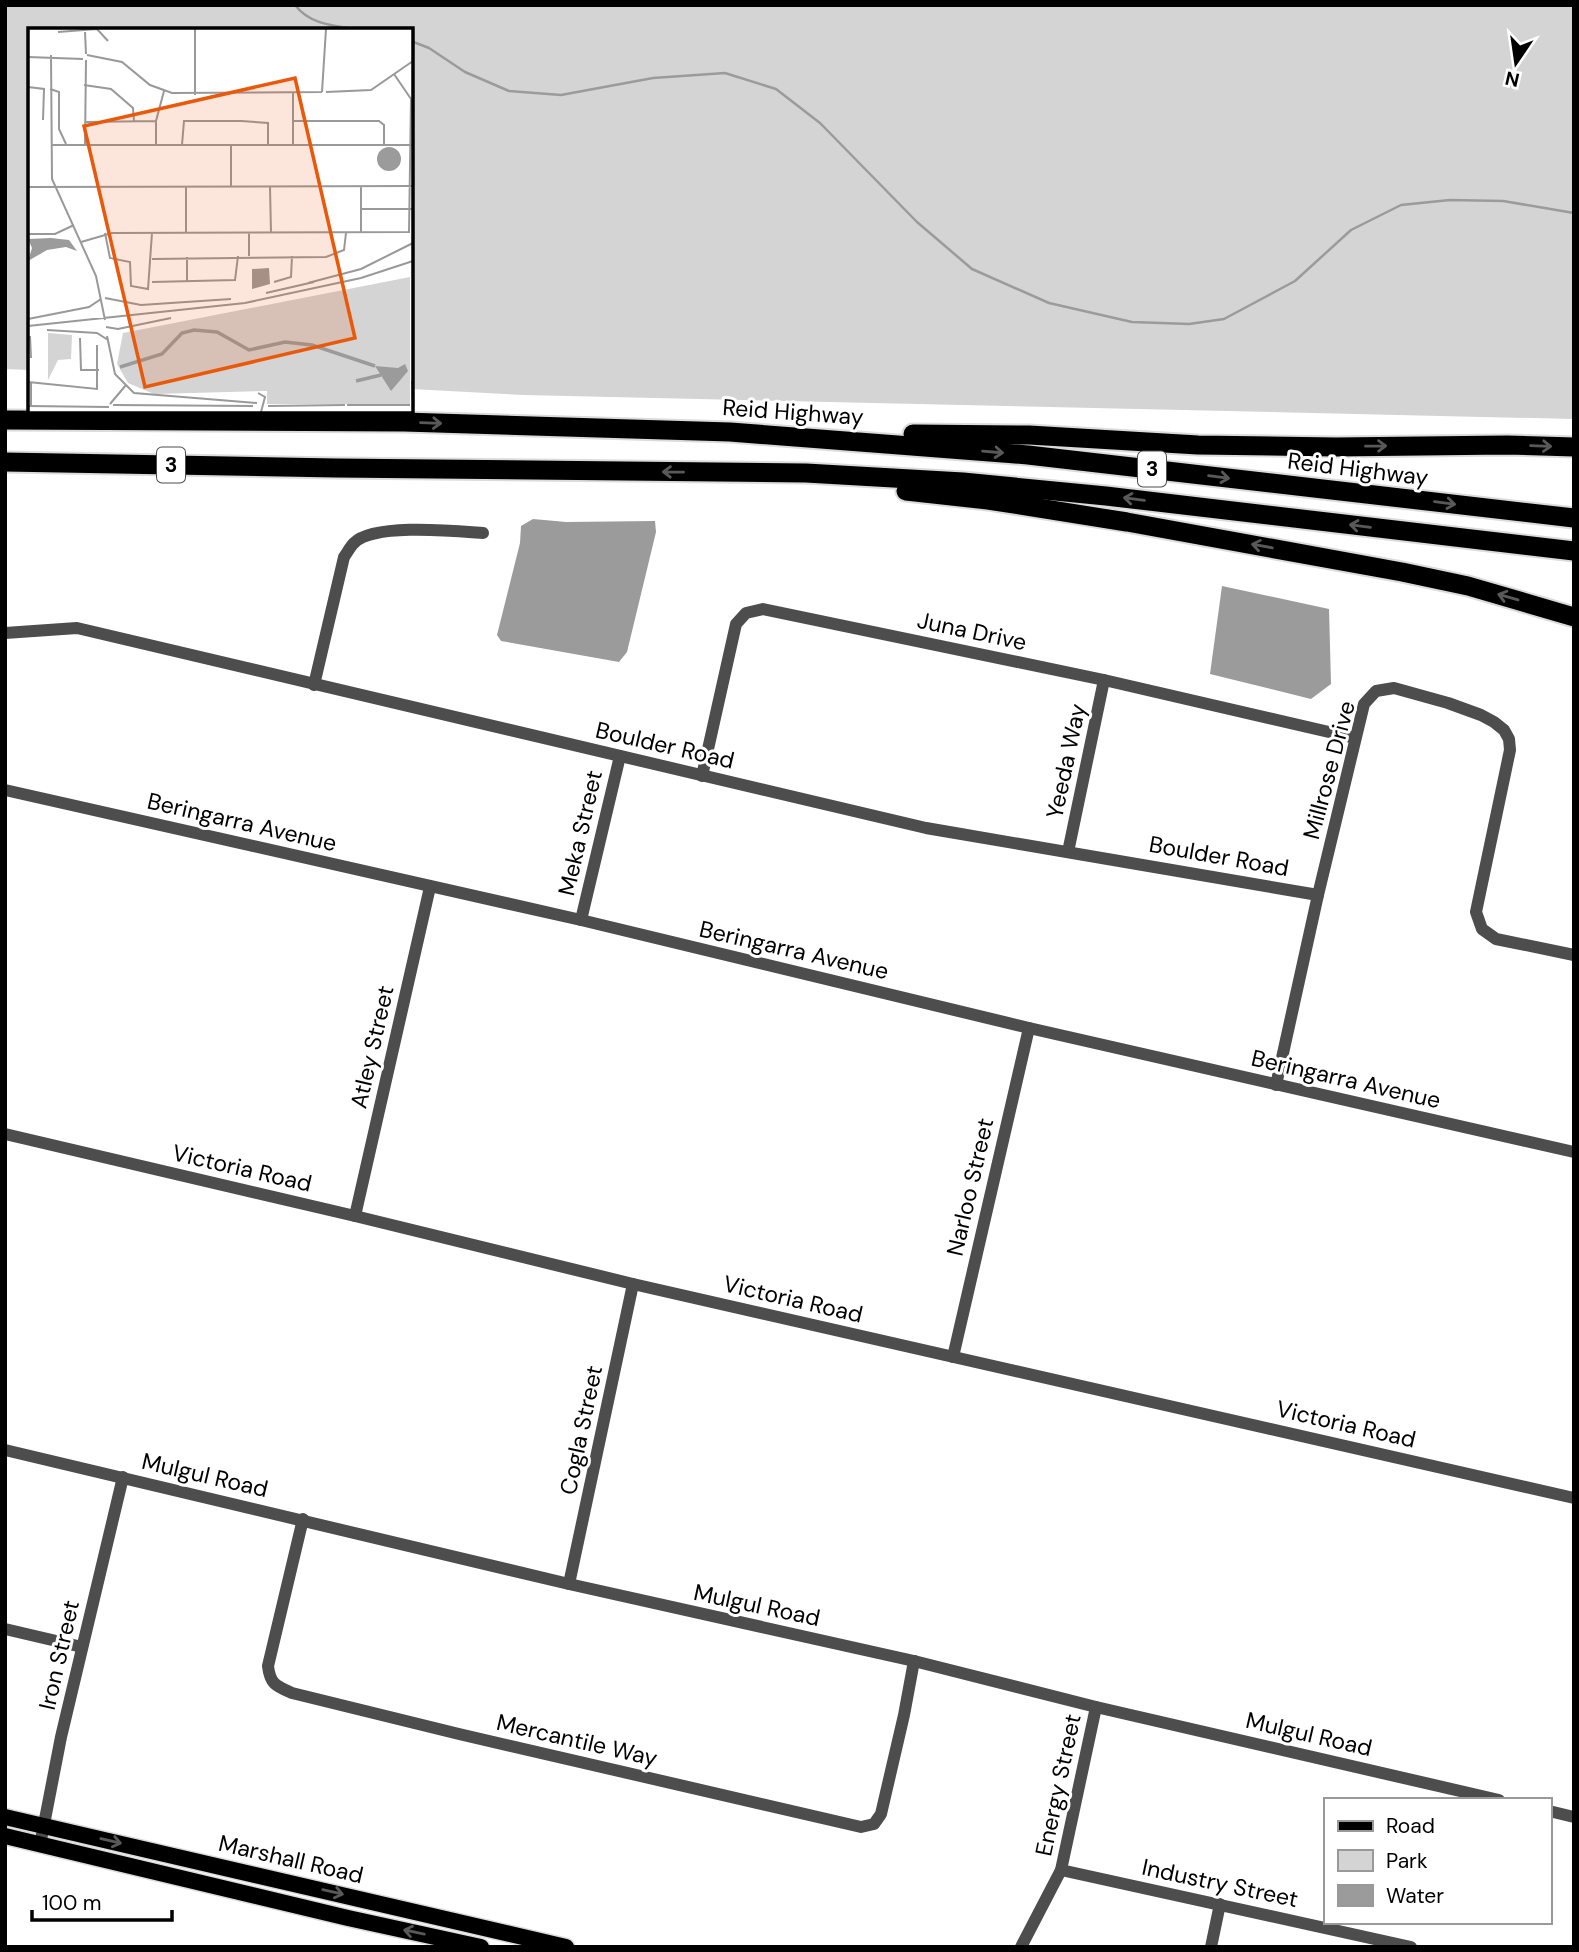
<svg xmlns="http://www.w3.org/2000/svg" width="1579" height="1952" viewBox="0 0 1579 1952" font-family="'DM Sans',sans-serif">
	<style>
		.green { fill: #d4d4d4 }
		.water { fill: #9b9b9b }
		.lines { fill: none; stroke-linecap: round; stroke-linejoin: round }
		.stream { stroke: #9b9b9b; stroke-width: 2.5 }
		.major-casing { stroke: #dbdbdb; stroke-width: 19 }
		.highway-casing { stroke: #dbdbdb; stroke-width: 23 }
		.minor { stroke: #4d4d4d; stroke-width: 12 }
		.major { stroke: #000; stroke-width: 16 }
		.highway { stroke: #000; stroke-width: 19 }
		.oneway { stroke: #595959 }
		.labels { text-anchor: middle; stroke-width: 6; stroke-linejoin: round; paint-order: stroke }
		.shield { fill: #fff; stroke: #4c4c4c; stroke-width: 2 }
		.shield-label { font-size: 21px; font-weight: bold; fill: #000 }
		.street-label { font-size: 23px; fill: #000; stroke: #fff }
		.inset-river { fill: none; stroke: #9b9b9b; stroke-width: 3.5 }
		.inset-road { fill: none; stroke: #999; stroke-width: 2 }
		.view { fill: #e8590c; fill-opacity: 0.15; stroke: #e8590c; stroke-width: 3.5 }
		.inset-edge { fill: none; stroke: #000; stroke-width: 3.5 }
	</style>
	<rect width="100%" height="100%" fill="#fff"/>
	<polygon class="green" points="5,5 1574,5 1574,419 524,395 411,389 411,30 30,30 30,370 5,369"/>
	<g class="water">
		<polygon points="533,519 566,522 655,521 656,532 627,652 619,662 501,641 497,635 520,543 521,526"/>
		<polygon points="1222,586 1329,609 1331,684 1311,699 1210,674"/>
	</g>
	<g class="lines">
		<g class="stream">
			<path d="M295 5C311 26 337 26 361 30"/>
			<polyline points="411,41 429,48 465,72 509,91 561,95 653,78 725,73 776,89 820,123 917,222 972,269 1049,303 1132,322 1189,324 1224,319 1295,281 1351,230 1401,205 1450,200 1503,201 1574,213"/>
		</g>
		<g class="major-casing">
			<g id="major">
				<polyline points="5,1817 566,1947"/>
				<polyline points="5,1836 348,1918 481,1947"/>
			</g>
		</g>
		<g class="highway-casing">
			<g id="highway">
				<polyline points="5,420 404,422 730,432 1028,455 1574,518"/>
				<polyline points="913,434 1029,435 1198,445 1336,447 1507,445 1574,447"/>
				<polyline points="5,462 336,468 806,473 963,482 1106,496 1574,551"/>
				<polyline points="906,491 988,500 1127,522 1402,572 1468,586 1574,617"/>
			</g>
		</g>
		<g class="minor">
			<polyline points="5,633 77,628 926,828 1318,895"/>
			<path d="M314 685 344 557C347 553 350 547 354 543 374 523 455 531 483 533"/>
			<polyline points="702,776 736,624 746,613 763,609 1104,680 1355,738"/>
			<polyline points="5,790 581,920 1029,1028 1574,1152"/>
			<polyline points="1068,852 1104,680"/>
			<polyline points="581,920 620,756"/>
			<polyline points="1276,1085 1318,895 1364,704 1376,691 1394,688 1448,703 1481,715 1494,722 1504,730 1509,739 1510,750 1476,912 1482,929 1496,939 1574,955"/>
			<polyline points="5,1134 355,1216 633,1284 1574,1498"/>
			<polyline points="355,1216 430,887"/>
			<polyline points="953,1357 1029,1028"/>
			<polyline points="5,1450 569,1584 914,1661 1096,1707 1499,1800"/>
			<path d="M303 1519 268 1666C270 1684 276 1686 292 1693L459 1734 861 1827 874 1824 881 1814 904 1715 914 1661"/>
			<polyline points="569,1584 633,1284"/>
			<polyline points="5,1629 82,1647"/>
			<polyline points="1549,1811 1574,1817"/>
			<polyline points="40,1845 61,1737 123,1477"/>
			<polyline points="1061,1870 1411,1947"/>
			<polyline points="1021,1947 1061,1870 1096,1707"/>
			<polyline points="1211,1947 1220,1904"/>
		</g>
		<use href="#major" class="major"/>
		<use href="#highway" class="highway"/>
	</g>
	<defs><path id="oneway-shaft" d="M-6 0H5M1.5-3L5.5 0L1.5 3" fill="none" stroke-width="1.6" stroke-linecap="round" stroke-linejoin="round" transform="scale(1.75)"/></defs>
	<g class="oneway">
		<use href="#oneway-shaft" transform="translate(431 423) rotate(2)"/>
		<use href="#oneway-shaft" transform="translate(1376 446) rotate(-1)"/>
		<use href="#oneway-shaft" transform="translate(1541 446) rotate(2)"/>
		<use href="#oneway-shaft" transform="translate(993 452) rotate(5)"/>
		<use href="#oneway-shaft" transform="translate(673 472) rotate(-179)"/>
		<use href="#oneway-shaft" transform="translate(1219 477) rotate(7)"/>
		<use href="#oneway-shaft" transform="translate(1134 499) rotate(-173)"/>
		<use href="#oneway-shaft" transform="translate(1445 503) rotate(7)"/>
		<use href="#oneway-shaft" transform="translate(1360 526) rotate(-173)"/>
		<use href="#oneway-shaft" transform="translate(1262 546) rotate(-170)"/>
		<use href="#oneway-shaft" transform="translate(1508 597) rotate(-164)"/>
		<use href="#oneway-shaft" transform="translate(111 1841) rotate(13)"/>
		<use href="#oneway-shaft" transform="translate(333 1892) rotate(13)"/>
		<use href="#oneway-shaft" transform="translate(414 1932) rotate(-168)"/>
	</g>
	<g class="labels">
		<g class="shield">
			<rect x="157" y="447.5" width="28" height="35" rx="5"/>
			<rect x="1138" y="451.5" width="28" height="35" rx="5"/>
		</g>
		<g class="shield-label">
			<text x="171" y="472">3</text>
			<text x="1152" y="476">3</text>
		</g>
		<g class="street-label">
			<text transform="translate(793 412) rotate(4)" y="8">Reid Highway</text>
			<text transform="translate(1358 469) rotate(7)" y="8">Reid Highway</text>
			<text transform="translate(972 631) rotate(12)" y="8">Juna Drive</text>
			<text transform="translate(665 745) rotate(13)" y="8">Boulder Road</text>
			<text transform="translate(1066 761) rotate(-78)" y="8">Yeeda Way</text>
			<text transform="translate(1329 770) rotate(-75)" y="8">Millrose Drive</text>
			<text transform="translate(242 822) rotate(13)" y="8">Beringarra Avenue</text>
			<text transform="translate(580 833) rotate(-77)" y="8">Meka Street</text>
			<text transform="translate(1219 856) rotate(10)" y="8">Boulder Road</text>
			<text transform="translate(794 950) rotate(13)" y="8">Beringarra Avenue</text>
			<text transform="translate(372 1047) rotate(-77)" y="8">Atley Street</text>
			<text transform="translate(1346 1079) rotate(13)" y="8">Beringarra Avenue</text>
			<text transform="translate(242 1168) rotate(13)" y="8">Victoria Road</text>
			<text transform="translate(970 1187) rotate(-77)" y="8">Narloo Street</text>
			<text transform="translate(793 1299) rotate(13)" y="8">Victoria Road</text>
			<text transform="translate(1346 1424) rotate(13)" y="8">Victoria Road</text>
			<text transform="translate(581 1430) rotate(-78)" y="8">Cogla Street</text>
			<text transform="translate(205 1475) rotate(13)" y="8">Mulgul Road</text>
			<text transform="translate(757 1605) rotate(12)" y="8">Mulgul Road</text>
			<text transform="translate(59 1655) rotate(-77)" y="8">Iron Street</text>
			<text transform="translate(1309 1734) rotate(13)" y="8">Mulgul Road</text>
			<text transform="translate(577 1740) rotate(13)" y="8">Mercantile Way</text>
			<text transform="translate(1058 1785) rotate(-78)" y="8">Energy Street</text>
			<text transform="translate(291 1859) rotate(13)" y="8">Marshall Road</text>
			<text transform="translate(1220 1883) rotate(12)" y="8">Industry Street</text>
		</g>
	</g>
	<g transform="translate(28 28)">
		<rect width="385" height="385" fill="#fff"/>
		<path d="M382 249V376H239V363L126 366 100 355 89 336 95 305ZM20 305 44 307 43 331 30 332 20 352Z" fill="#d4d4d4"/>
		<path d="M349 131a12 12 0 1 1 24 0a12 12 0 1 1-24 0ZM23 210 41 212 49 223 38 219 19 222 0 233 4 220 0 211ZM241 240 242 256 224 261V241ZM377 336 380 343 363 363 347 338 370 340Z" fill="#9b9b9b"/>
		<path class="inset-river" d="M92 339 134 326 154 305 166 302 189 304 221 322 257 314 284 317 347 338M328 353 353 347"/>
		<path class="inset-road" d="M30 4 69 1 80 13M57 4 58 26M23 27 24 151 68 248 77 292M59 27 94 34 122 57 144 65 294 64M0 29 55 31M56 57 83 61 105 80 106 94M0 59 16 61 15 92M22 61 31 64V101L38 116M294 64 298 1M298 64 343 62 385 33M265 65V117M167 67V1M266 93H351L356 97V117M57 94 128 93M57 116 58 32M128 116V93L136 63M203 116V158M23 117H384M154 117 156 93H213L240 95V117M0 121V159M158 158V205M0 159 384 158M242 159 243 205M333 159V205M333 181H384M77 205 82 230 102 234 103 258 120 261 124 205M0 206H27L46 197M53 214 84 205 381 204 383 71 366 46M221 228V205M159 229V254M124 231 298 229 316 222 318 205M124 254 207 252 210 228M246 254 263 249 264 228M280 255 333 241 385 215M238 265 286 254M77 270 113 277 203 271M0 291 61 279 73 271M0 298 217 275 333 250 385 233M78 299 90 301 143 290M19 302 69 305 80 312M2 308 3 330M79 308 87 346 106 365 229 375M52 310 53 342H71M384 353 385 378M0 354 69 361V317M3 354V378M230 365 237 369 233 384M82 376 98 357M85 377 225 378M319 377H382M0 378 81 379M240 378 317 377"/>
		<path class="view" d="M267 50 327 310 117 359 56 98Z"/>
		<rect width="385" height="385" class="inset-edge"/>
	</g>
	<rect width="1579" height="1952" fill="none" stroke="#000000" stroke-width="14"/>
	<rect x="1324" y="1798" width="228" height="126" fill="#ffffff" stroke="#999999" stroke-width="2"/>
	<rect x="1338" y="1821" width="35" height="10" fill="#000000" stroke="#999999" stroke-width="2"/>
	<text x="1386" y="1833" font-size="21" fill="#000000">Road</text>
	<rect x="1338" y="1850" width="35" height="21" fill="#d4d4d4" stroke="#999999" stroke-width="2"/>
	<text x="1386" y="1868" font-size="21" fill="#000000">Park</text>
	<rect x="1338" y="1885" width="35" height="21" fill="#9b9b9b" stroke="#999999" stroke-width="2"/>
	<text x="1386" y="1903" font-size="21" fill="#000000">Water</text>
	<g transform="translate(1516 63) rotate(193)" stroke="#ffffff" stroke-width="5" paint-order="stroke">
	<path d="M0-5L12 26L0 18L-12 26Z" fill="#000000"/>
	<text y="-10" font-size="19" font-weight="bold" text-anchor="middle" fill="#000000">N</text>
	</g>
	<path d="M32 1910v10h140v-10" fill="none" stroke="#000000" stroke-width="3.5"/>
	<text x="42" y="1910" font-size="21" fill="#000000" stroke="#ffffff" stroke-width="5" paint-order="stroke">100 m</text>
</svg>
